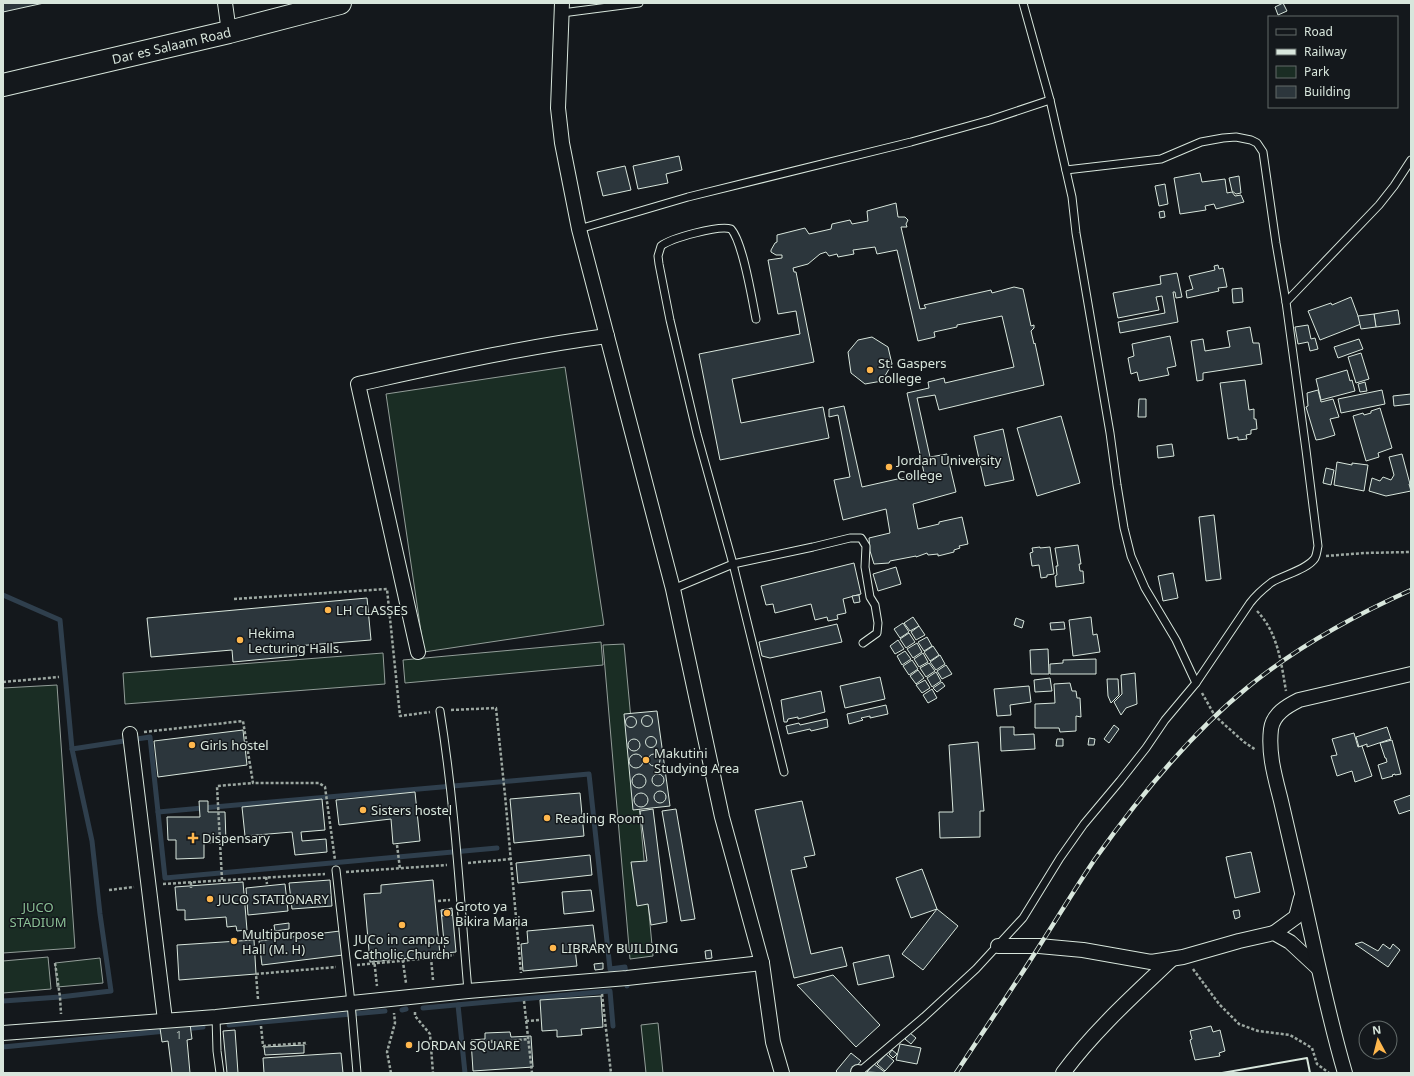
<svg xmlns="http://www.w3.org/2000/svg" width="1414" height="1076" viewBox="0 0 1414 1076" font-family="'Noto Sans',sans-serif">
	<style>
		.green { fill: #1a2d24; stroke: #939e99 }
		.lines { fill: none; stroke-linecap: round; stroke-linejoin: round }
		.stream { stroke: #2f3f4d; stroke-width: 5 }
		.building { fill: #2c363c; stroke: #d8e6dc }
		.service-casing { stroke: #d8e6dc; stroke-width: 9 }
		.minor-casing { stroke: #d8e6dc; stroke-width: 16 }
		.trunk-casing { stroke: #d8e6dc; stroke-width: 24 }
		.path { stroke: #9da8a2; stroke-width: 2.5; stroke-dasharray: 3 2; stroke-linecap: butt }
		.service { stroke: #14181c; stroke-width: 7 }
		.minor { stroke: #14181c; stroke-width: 14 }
		.trunk { stroke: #14181c; stroke-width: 22 }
		.rail-casing { stroke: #d8e6dc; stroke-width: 4.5 }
		.rail { stroke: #14181c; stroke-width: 3; stroke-dasharray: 9; stroke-linecap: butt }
		.wall { stroke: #d8e6dc; stroke-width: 2 }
		.poi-dot { fill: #ffb74d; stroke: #14181c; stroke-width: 1.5 }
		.labels { text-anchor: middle; stroke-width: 3; stroke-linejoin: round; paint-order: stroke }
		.number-label { font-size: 11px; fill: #adbab4 }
		.street-label { font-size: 13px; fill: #d8e6dc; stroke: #14181c }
		.poi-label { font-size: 13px; fill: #d8e6dc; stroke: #14181c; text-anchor: start }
		.park-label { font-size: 13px; fill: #8ac095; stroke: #14181c }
	</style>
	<rect width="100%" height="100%" fill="#14181c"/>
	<g class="green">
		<polygon points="565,367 604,625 424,652 386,394"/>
		<polygon points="601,642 603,665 405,683 403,660"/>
		<polygon points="624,644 653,956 630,959 603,645"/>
		<polygon points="383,653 385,684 125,704 123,673"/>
		<polygon points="57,685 75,948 3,953 3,688"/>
		<polygon points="48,957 51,989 3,993 3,961"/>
		<polygon points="100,958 103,983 57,987 55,963"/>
		<polygon points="658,1023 663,1073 646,1073 641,1025"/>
	</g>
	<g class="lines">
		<g class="stream">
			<polyline points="3,595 60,620 72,749 92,841 100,914 111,991 60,997 3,1001"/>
			<polyline points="72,749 150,737 158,812 589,774 610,969 625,967 627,986"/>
			<polyline points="158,812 165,878 497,848"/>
			<polyline points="458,1005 465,1073"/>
			<polyline points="423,1008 610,991 613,1026"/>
			<polyline points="402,1010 406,1009"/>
			<polyline points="229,1025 385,1011"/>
			<polyline points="184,1029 203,1027"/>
			<polyline points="3,1047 166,1031"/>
		</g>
	</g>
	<g class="building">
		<polygon points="3,3 44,3 3,12"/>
		<polygon points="1283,3 1287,11 1278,15 1275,7"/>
		<polygon points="679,156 682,170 666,174 668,183 638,189 633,166"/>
		<polygon points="625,166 631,190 603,196 597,172"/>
		<polygon points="1200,173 1202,182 1225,179 1227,193 1232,192 1235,196 1241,195 1244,202 1216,209 1214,204 1205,206 1206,210 1180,214 1174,178"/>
		<polygon points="1239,176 1241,193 1236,194 1232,191 1229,178"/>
		<polygon points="1165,184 1168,204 1159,206 1155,186"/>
		<polygon points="896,203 898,217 905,217 908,220 906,224 907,227 901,227 920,309 926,308 924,305 991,290 992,293 1014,287 1023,289 1031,326 1034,325 1034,328 1031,331 1034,344 1035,343 1044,385 939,410 935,395 917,398 930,457 947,454 956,492 913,504 918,529 939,524 939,522 962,517 968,544 959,546 960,548 954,550 954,552 938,556 938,554 928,555 927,553 916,557 916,556 890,561 889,563 874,564 870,551 869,538 890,533 886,509 843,520 834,480 850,477 838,415 829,417 829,409 844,406 862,487 924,473 907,393 929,388 928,382 944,378 945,383 1014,367 1002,316 957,325 957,327 934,332 935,337 918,341 897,250 877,254 875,247 853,250 854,254 838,257 837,254 829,256 826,252 820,254 808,264 793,268 794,272 796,272 814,362 732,379 741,423 823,407 829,438 720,460 699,354 800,334 796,311 778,314 768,260 782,258 782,255 776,255 771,252 771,250 775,243 777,242 777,235 805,228 809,234 831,229 832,224 850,220 852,224 868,221 867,211"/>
		<polygon points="1164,211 1165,217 1160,218 1159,212"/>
		<polygon points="1218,265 1219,269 1223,268 1227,287 1218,288 1219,291 1187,298 1186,291 1193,289 1189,276 1215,270 1214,266"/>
		<polygon points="1177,273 1182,297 1176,298 1175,292 1173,292 1178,322 1120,333 1118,322 1165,313 1162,296 1156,297 1159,310 1118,318 1113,293 1161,284 1160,276"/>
		<polygon points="1242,288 1243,302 1233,303 1232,289"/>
		<polygon points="1351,297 1361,324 1320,340 1308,311 1331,303 1332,305"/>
		<polygon points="1398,310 1400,324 1376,327 1374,314"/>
		<polygon points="1374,314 1376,327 1361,329 1358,316"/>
		<polygon points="1308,325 1311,339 1315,338 1318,349 1310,351 1308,342 1298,344 1295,327"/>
		<polygon points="1250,327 1253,343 1259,343 1262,364 1203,373 1203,380 1197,381 1191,341 1203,339 1205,351 1230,347 1227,331"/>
		<polygon points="1170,336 1176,366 1167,368 1169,375 1139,381 1137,372 1131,374 1128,358 1134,356 1132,344"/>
		<polygon points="872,337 888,347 892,364 882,381 865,384 851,373 848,352 858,340"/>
		<polygon points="1359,339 1363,349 1338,358 1334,347"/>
		<polygon points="1361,353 1369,379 1356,383 1348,357"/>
		<polygon points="1347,370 1350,381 1352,380 1355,391 1321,400 1316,379"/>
		<polygon points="1245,380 1249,410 1254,409 1254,419 1256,419 1257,429 1251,430 1251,434 1246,435 1247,439 1238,440 1238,437 1228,439 1220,383"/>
		<polygon points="1365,382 1367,391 1360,392 1358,384"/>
		<polygon points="1318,390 1321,402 1333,399 1339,417 1330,419 1335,435 1322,439 1316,440 1306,407 1308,406 1307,393"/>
		<polygon points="1382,390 1385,404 1341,413 1338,399"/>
		<polygon points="1411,394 1411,404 1394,406 1393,396"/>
		<polygon points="1139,399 1146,399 1146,417 1138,417"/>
		<polygon points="1380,408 1392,448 1378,453 1379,457 1366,461 1353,416 1363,413 1364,415 1371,413 1371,411"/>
		<polygon points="1061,416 1080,483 1037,496 1017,428"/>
		<polygon points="1003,429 1014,480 985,486 974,436"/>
		<polygon points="1172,444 1174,456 1158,458 1157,446"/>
		<polygon points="1402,454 1410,484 1409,484 1411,491 1386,496 1369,491 1372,478 1380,481 1383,477 1391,480 1394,475 1389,457"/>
		<polygon points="1337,462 1352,465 1352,463 1368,465 1364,491 1334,485"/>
		<polygon points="1326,468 1334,470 1331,485 1323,483"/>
		<polygon points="1214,515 1221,579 1206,581 1199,517"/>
		<polygon points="1078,545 1081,564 1079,564 1080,571 1083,571 1084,583 1056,587 1055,576 1057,575 1056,566 1058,566 1055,548"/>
		<polygon points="1040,547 1040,548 1050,547 1054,574 1047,575 1047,577 1041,578 1039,565 1032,566 1030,553 1033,552 1032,548"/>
		<polygon points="854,563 861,594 843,599 846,613 837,615 838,619 828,621 827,617 815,620 811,604 775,613 773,604 766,605 761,586"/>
		<polygon points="896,567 901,584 878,591 873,574"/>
		<polygon points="1173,573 1178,598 1163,601 1158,576"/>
		<polygon points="859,595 860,602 854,603 852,596"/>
		<polygon points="367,598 371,640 296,646 297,656 233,662 232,650 151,657 147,618"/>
		<polygon points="913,617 919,626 910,631 904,623"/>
		<polygon points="1091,617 1093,635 1097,634 1100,652 1073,656 1069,620"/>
		<polygon points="1016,618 1024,621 1022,628 1014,625"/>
		<polygon points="1064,622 1065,629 1051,630 1050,623"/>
		<polygon points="903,623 909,632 900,638 894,629"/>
		<polygon points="837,624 842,642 770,658 762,656 759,642"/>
		<polygon points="919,626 925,635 916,640 911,632"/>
		<polygon points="909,633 915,642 906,648 900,639"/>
		<polygon points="927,637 932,646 924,651 918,642"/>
		<polygon points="898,640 904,649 895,654 890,646"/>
		<polygon points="917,643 922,652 913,658 907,649"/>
		<polygon points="933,646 939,655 930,661 924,652"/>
		<polygon points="1048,649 1049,674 1031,674 1030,650"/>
		<polygon points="905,651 911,659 902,665 897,656"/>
		<polygon points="923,653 928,662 919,667 914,659"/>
		<polygon points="940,655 945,664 936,670 930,662"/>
		<polygon points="1096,659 1096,674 1050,674 1050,664 1063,663 1063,660"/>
		<polygon points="912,660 918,669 909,675 903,666"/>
		<polygon points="929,663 935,671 926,677 920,668"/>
		<polygon points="946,665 952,674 942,679 937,671"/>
		<polygon points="918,670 924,678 916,684 910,676"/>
		<polygon points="936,672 941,681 932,687 927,678"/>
		<polygon points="1135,673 1137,704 1126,708 1121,715 1114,702 1122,694 1121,675"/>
		<polygon points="880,677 885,699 845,708 840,686"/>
		<polygon points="1050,678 1052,691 1035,692 1034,680"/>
		<polygon points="1107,679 1118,679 1119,695 1111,703 1108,696"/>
		<polygon points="925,680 930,688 922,693 916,685"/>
		<polygon points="942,682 945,686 937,692 933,688"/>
		<polygon points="1070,683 1072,691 1076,691 1077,698 1080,698 1081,717 1076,716 1076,731 1060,732 1059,728 1035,728 1035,704 1055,703 1054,684"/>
		<polygon points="1029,686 1031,702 1010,705 1011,715 997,716 994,689"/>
		<polygon points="932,689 937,698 928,703 923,695"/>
		<polygon points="821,691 825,712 798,719 798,717 788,719 787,722 784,722 781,700"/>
		<polygon points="886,705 888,714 870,718 870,716 861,718 863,720 849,724 847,714"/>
		<polygon points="657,711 670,806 633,810 624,714"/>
		<circle cx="647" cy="721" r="5.5"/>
		<circle cx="631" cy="722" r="5.5"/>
		<polygon points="827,719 828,727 811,731 810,729 788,734 786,726 799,723 800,725"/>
		<polygon points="1114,725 1119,729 1109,743 1104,739"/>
		<polygon points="1000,727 1014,727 1014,735 1034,734 1035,749 1001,751"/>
		<polygon points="1387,727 1391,739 1367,747 1367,744 1359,747 1356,737"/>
		<polygon points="243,730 247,765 158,777 154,741"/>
		<polygon points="1354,733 1358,747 1362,746 1372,776 1355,782 1352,771 1337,776 1331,756 1337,755 1332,739"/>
		<circle cx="651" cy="742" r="5.5"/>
		<polygon points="1089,738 1095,739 1094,745 1088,745"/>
		<circle cx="634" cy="745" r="6"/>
		<polygon points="1057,739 1063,739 1063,746 1056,746"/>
		<polygon points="1392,740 1401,774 1395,775 1395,774 1392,775 1393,776 1382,779 1378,765 1387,762 1386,758 1385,758 1380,743"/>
		<polygon points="978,742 984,811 980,811 980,837 940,838 939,812 953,812 949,745"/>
		<circle cx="654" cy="760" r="6"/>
		<circle cx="636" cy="761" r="7"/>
		<circle cx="658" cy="780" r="6"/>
		<circle cx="639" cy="781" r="7"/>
		<circle cx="660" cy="797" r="6"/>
		<polygon points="415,792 420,841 393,844 391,819 339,825 336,800"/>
		<circle cx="641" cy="800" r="7"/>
		<polygon points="580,793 584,836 514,843 510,799"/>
		<polygon points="1411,795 1411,810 1399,814 1394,801"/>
		<polygon points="322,799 325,830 301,832 302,841 326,839 327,852 295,855 292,832 245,836 242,807"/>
		<polygon points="199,801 208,801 208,812 225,812 226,842 204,843 204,858 176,859 176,840 168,840 167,817 200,817"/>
		<polygon points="802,801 815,855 804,857 807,867 791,870 811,954 842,947 847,966 794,978 755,810"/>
		<polygon points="653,809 667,922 651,925 648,904 637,906 631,862 647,861 640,811"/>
		<polygon points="676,809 695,919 681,921 662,811"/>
		<polygon points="1251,852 1260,892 1235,898 1226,857"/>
		<polygon points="590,855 592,875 518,883 516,863"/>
		<polygon points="922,869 937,909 911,918 896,878"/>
		<polygon points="330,880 332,906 292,909 289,883"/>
		<polygon points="433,880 440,955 370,962 364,894 381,893 381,885"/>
		<polygon points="243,882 247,930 237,931 236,926 227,927 226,917 185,920 185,910 177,910 175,887"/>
		<polygon points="285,884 288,911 248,915 246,888"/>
		<polygon points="591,890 594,911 564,914 562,892"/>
		<polygon points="452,908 456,952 445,953 441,910"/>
		<polygon points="937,909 958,926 923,970 902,954"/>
		<polygon points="451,910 452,915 442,916 442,911"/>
		<polygon points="1239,910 1240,917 1235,919 1233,911"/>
		<polygon points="289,923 289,929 275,931 274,925"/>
		<polygon points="593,925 596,947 575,949 577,966 523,971 521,944 528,943 527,931"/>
		<polygon points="340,931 343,955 262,965 259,941"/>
		<polygon points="254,940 256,974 179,980 177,945"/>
		<polygon points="1362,942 1378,951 1383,944 1390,949 1393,944 1400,950 1388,967 1355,944"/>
		<polygon points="711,950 712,958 706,959 705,951"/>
		<polygon points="889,955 894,977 858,985 853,963"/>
		<polygon points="603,963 603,969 595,970 594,964"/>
		<polygon points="833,975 880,1025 856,1047 797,985"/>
		<polygon points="601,996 603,1027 581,1029 582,1035 557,1037 557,1030 542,1031 540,1000"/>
		<polygon points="190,1024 192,1039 187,1040 190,1073 172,1073 168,1041 162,1042 160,1028"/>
		<polygon points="1211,1026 1213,1032 1220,1030 1225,1051 1219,1053 1220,1056 1195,1060 1190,1040 1192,1039 1190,1031"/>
		<polygon points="235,1030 238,1073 227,1073 223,1031"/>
		<polygon points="510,1032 511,1037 531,1036 533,1067 473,1071 471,1040 485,1039 485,1033"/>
		<polygon points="910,1033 916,1038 911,1044 905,1039"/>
		<polygon points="900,1044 921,1048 917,1064 896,1060"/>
		<polygon points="304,1045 304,1053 265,1055 264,1047"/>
		<polygon points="892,1050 897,1054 893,1058 889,1054"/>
		<polygon points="341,1053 343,1073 264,1073 263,1058"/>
		<polygon points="851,1053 861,1061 851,1073 838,1073 836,1071"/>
		<polygon points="886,1054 894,1061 885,1071 877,1064"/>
		<polygon points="874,1064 886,1073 867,1072"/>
	</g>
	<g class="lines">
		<g class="service-casing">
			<g id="service">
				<polyline points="1023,3 1050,100"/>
				<polyline points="562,13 639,3"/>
				<polyline points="1066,170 1161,159 1201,142 1223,138 1236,137 1251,140 1257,143 1263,152 1276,243 1286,302"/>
				<polyline points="579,229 688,197 911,142 990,120 1050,100 1072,197 1076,233 1110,433 1117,485 1124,528 1131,556 1145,588 1176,640 1196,683"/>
				<path d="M756 319C752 299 743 242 731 229 719 225 671 238 661 246L658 256 659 264 670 320 697 434 733 564 784 772"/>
				<polyline points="673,589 733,564 813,547 850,538 861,538 866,546 865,567 870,597 875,605 878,623 877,633 863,643"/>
				<path d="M440 711C455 804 460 898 468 991"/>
				<polyline points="336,870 351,1003 357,1073"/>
				<polyline points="216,1017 217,1051 220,1073"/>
				<path d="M858 1073 924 1017 976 969 1023 918 1060 858 1084 824 1120 781 1146 748 1165 720 1196 683 1250 603C1256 595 1264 588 1272 582 1284 575 1308 569 1315 558 1317 554 1317 550 1318 546L1306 450 1286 302 1379 205 1394 186 1411 160"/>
			</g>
		</g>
		<g class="minor-casing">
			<g id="minor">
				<polyline points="225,3 229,32"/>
				<polyline points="562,3 558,108 562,143 579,229 673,589 722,817 762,963 773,1042 782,1073"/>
				<path d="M418 652 358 384C440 366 523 347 607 336"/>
				<polyline points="130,734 165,1020"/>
				<polyline points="1274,933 1296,917 1301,898"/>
				<polyline points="998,946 1039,946 1083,950 1151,962 1183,957 1239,941 1274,933 1290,942 1318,968"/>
				<polyline points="3,1033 216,1017 468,991 627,978 762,963"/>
				<polyline points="858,1072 858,1073"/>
				<path d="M1063 1073C1094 1031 1133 996 1171 960"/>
				<path d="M1345 1073C1325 1005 1312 935 1296 866 1291 845 1286 823 1281 801 1275 777 1268 754 1271 729 1273 714 1287 706 1299 700L1411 674"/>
			</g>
		</g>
		<g class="trunk-casing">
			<g id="trunk">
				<path id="s1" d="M3 85 229 32 340 3"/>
			</g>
		</g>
		<g class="path">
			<polyline points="1326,556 1365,553 1411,552"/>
			<polyline points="234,599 387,589 400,716 430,712"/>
			<path d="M1257 611C1278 633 1281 662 1286 691"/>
			<polyline points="3,682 59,677"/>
			<polyline points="1202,693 1215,716 1244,742 1256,750"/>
			<polyline points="451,710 496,708 505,795 521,973"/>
			<polyline points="144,732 243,721 253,783 319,783 325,787 335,860"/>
			<polyline points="397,845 400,869"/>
			<polyline points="468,863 511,859"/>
			<polyline points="346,872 447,865"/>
			<polyline points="266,877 267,884"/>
			<polyline points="222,880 217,786 253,783"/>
			<polyline points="191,882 191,888"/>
			<polyline points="163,884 325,874"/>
			<polyline points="109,890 134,887"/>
			<polyline points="438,901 450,900"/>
			<polyline points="402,955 406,983"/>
			<polyline points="374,959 377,986"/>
			<polyline points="55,963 60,997 61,1014"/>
			<polyline points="357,965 431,958 431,953"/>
			<polyline points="1193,969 1219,1004 1239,1024 1258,1031 1290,1035 1312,1048 1317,1064 1329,1073"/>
			<polyline points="433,980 431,958 454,955"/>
			<polyline points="602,994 611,1073"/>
			<polyline points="258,999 256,974 336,967"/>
			<polyline points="524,1001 532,1073"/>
			<polyline points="415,1012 415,1016 430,1034 433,1073"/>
			<polyline points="526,1021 540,1020"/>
			<polyline points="261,1026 263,1046 306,1043 306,1045"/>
			<polyline points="491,1040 492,1043 529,1039"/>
			<polyline points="391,1073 387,1052 395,1023 394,1013"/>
		</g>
		<use href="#service" class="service"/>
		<use href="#minor" class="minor"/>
		<use href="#trunk" class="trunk"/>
		<g class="rail-casing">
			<path id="rail" d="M956 1073C984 1030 1013 988 1040 945 1058 917 1076 887 1095 859 1139 797 1189 735 1248 687 1297 647 1353 616 1411 590"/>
		</g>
		<use href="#rail" class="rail"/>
		<polyline class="wall" points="1222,1073 1307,1058 1310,1073"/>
	</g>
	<g class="poi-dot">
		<circle cx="870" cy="370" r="4"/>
		<circle cx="889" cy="467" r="4"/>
		<circle cx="328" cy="610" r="4"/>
		<circle cx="240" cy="640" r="4"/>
		<circle cx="192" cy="745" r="4"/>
		<circle cx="646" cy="760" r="4"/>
		<circle cx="363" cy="810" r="4"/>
		<circle cx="547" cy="818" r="4"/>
		<path d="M191 832h4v4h4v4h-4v4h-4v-4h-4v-4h4z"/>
		<circle cx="210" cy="899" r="4"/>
		<circle cx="447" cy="913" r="4"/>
		<circle cx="402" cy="925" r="4"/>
		<circle cx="234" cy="941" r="4"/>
		<circle cx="553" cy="948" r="4"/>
		<circle cx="409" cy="1045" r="4"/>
	</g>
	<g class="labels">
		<g class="number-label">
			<text x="179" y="1039">1</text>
		</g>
		<g class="street-label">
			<text dy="5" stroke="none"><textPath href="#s1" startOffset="173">Dar es Salaam Road</textPath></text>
		</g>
		<g class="poi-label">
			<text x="878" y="368">St. Gaspers<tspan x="878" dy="15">college</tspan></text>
			<text x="897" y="465">Jordan University<tspan x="897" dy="15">College</tspan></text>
			<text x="336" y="615">LH CLASSES</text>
			<text x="248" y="638">Hekima<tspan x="248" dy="15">Lecturing Halls.</tspan></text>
			<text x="200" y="750">Girls hostel</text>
			<text x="654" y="758">Makutini<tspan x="654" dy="15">Studying Area</tspan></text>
			<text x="371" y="815">Sisters hostel</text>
			<text x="555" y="823">Reading Room</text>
			<text x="202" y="843">Dispensary</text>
			<text x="218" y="904">JUCO STATIONARY</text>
			<text x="455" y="911">Groto ya<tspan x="455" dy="15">Bikira Maria</tspan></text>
			<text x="242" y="939">Multipurpose<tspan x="242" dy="15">Hall (M. H)</tspan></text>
			<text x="402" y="944" text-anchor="middle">JUCo in campus<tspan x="402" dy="15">Catholic Church</tspan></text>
			<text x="561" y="953">LIBRARY BUILDING</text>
			<text x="417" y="1050">JORDAN SQUARE</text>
		</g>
		<g class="park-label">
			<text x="38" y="912">JUCO<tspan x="38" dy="15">STADIUM</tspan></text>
		</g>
	</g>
	<rect width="1414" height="1076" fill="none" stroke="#d8e6dc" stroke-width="8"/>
	<rect x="1268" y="16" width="130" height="92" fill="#14181c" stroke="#626a69"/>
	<rect x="1276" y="29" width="20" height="6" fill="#14181c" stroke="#626a69"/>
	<text x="1304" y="36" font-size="12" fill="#d8e6dc">Road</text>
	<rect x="1276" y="49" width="20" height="6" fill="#d8e6dc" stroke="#626a69"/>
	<text x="1304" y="56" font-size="12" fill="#d8e6dc">Railway</text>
	<rect x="1276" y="66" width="20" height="12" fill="#1a2d24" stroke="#626a69"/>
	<text x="1304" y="76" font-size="12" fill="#d8e6dc">Park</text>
	<rect x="1276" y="86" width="20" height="12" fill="#2c363c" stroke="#626a69"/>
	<text x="1304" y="96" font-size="12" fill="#d8e6dc">Building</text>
	<g transform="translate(1378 1040) rotate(353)"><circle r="19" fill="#14181c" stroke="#626a69"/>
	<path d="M0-3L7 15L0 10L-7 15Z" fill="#ffb74d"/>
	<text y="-6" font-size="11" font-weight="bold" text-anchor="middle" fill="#d8e6dc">N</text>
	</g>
</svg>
